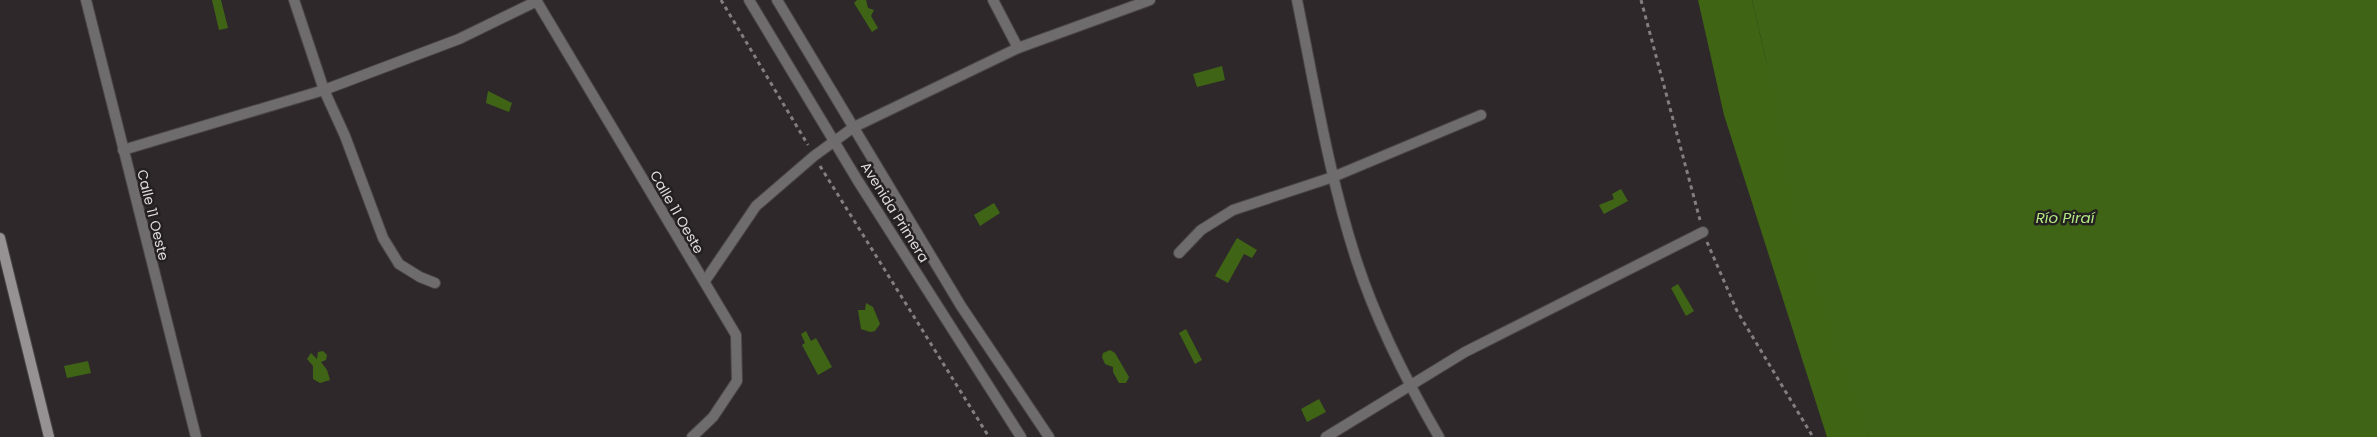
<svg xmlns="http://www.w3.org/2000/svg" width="2377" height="437" viewBox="0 0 2377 437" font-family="Poppins,sans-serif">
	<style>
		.forest { fill: #3f6414 }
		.water { fill: #3f6415 }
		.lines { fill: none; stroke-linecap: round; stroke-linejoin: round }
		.street-casing { stroke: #4a4547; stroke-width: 12 }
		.secondary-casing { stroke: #4a4547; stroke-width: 12 }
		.path { stroke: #837e80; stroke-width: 3; stroke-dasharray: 4 4; stroke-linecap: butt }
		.street { stroke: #6f6c6d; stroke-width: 10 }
		.secondary { stroke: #969193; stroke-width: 10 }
		.labels { text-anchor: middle; stroke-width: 5; stroke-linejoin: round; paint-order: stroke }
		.street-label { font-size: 14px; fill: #dfdbdd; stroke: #241f21 }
		.water-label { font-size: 15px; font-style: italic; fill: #b3e983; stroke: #241f21 }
	</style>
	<rect width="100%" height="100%" fill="#2e282b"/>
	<polygon class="forest" points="1698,0 1752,0 1766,60 1869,437 1827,437 1724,115"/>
	<g class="water">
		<polygon points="212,0 221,0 228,28 219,30"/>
		<polygon points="857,0 866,0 868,8 874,10 871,16 878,28 872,32 854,3"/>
		<polygon points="1752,0 2377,0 2377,437 1869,437 1837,358 1790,205 1766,60"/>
		<polygon points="1222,66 1225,80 1197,87 1193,74"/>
		<polygon points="488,91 512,103 509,112 486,103"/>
		<polygon points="1621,189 1628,201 1604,214 1599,205 1614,199 1612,194"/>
		<polygon points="994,203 1000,213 980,226 974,215"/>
		<polygon points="1237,238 1257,250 1252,258 1244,254 1228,283 1215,276"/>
		<polygon points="1678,284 1694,311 1686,316 1671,288"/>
		<polygon points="866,303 873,307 880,324 875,331 870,332 861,329 858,310 865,310"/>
		<polygon points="1186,329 1202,360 1195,364 1179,333"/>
		<polygon points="806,331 811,341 816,338 832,367 818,375 802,345 805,343 801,334"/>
		<polygon points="1110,350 1115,353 1129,377 1126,383 1119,383 1113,372 1113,367 1105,364 1102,357 1103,353"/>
		<polygon points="323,351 327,355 326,360 321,362 327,370 330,380 320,383 313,379 313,366 307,359 311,353 317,359 318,352"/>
		<polygon points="88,361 91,373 67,378 64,366"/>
		<polygon points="1319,399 1326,412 1307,422 1301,409"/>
	</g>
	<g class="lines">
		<g class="street-casing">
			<g id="street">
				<polyline points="86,0 196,437"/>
				<polyline points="294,0 324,90 345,136 383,238 399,264 420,277 435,283"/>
				<polyline points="536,0 736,335 737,381 713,417 692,437"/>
				<polyline points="749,0 858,181 1021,437"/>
				<polyline points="777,0 961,306 1049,437"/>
				<polyline points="993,0 1018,48"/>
				<path d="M1297 0C1315 88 1329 177 1357 262 1377 323 1407 382 1439 437"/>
				<polyline points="123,150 324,90 459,39 537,1"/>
				<polyline points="1179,253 1201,230 1233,210 1333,177 1481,115"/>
				<polyline points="705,281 756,206 814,156 854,127 1018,48 1150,0"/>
				<polyline points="1326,437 1465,352 1703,232"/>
			</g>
		</g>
		<g class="secondary-casing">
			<polyline id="secondary" points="0,238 49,437"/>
		</g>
		<g class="path">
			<polyline points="721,0 808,145"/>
			<polyline points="1641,0 1700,220"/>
			<polyline points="820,166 989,437"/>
			<polyline points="1707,242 1737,311 1813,437"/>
		</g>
		<use href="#street" class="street"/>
		<use href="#secondary" class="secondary"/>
	</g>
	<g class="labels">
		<g class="street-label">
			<text transform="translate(677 212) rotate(60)" y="5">Calle 11 Oeste</text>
			<text transform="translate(895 212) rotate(58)" y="5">Avenida Primera</text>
			<text transform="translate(153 215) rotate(76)" y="5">Calle 11 Oeste</text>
		</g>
		<g class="water-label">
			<text x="2065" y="223">Río Piraí</text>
		</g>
	</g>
</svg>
